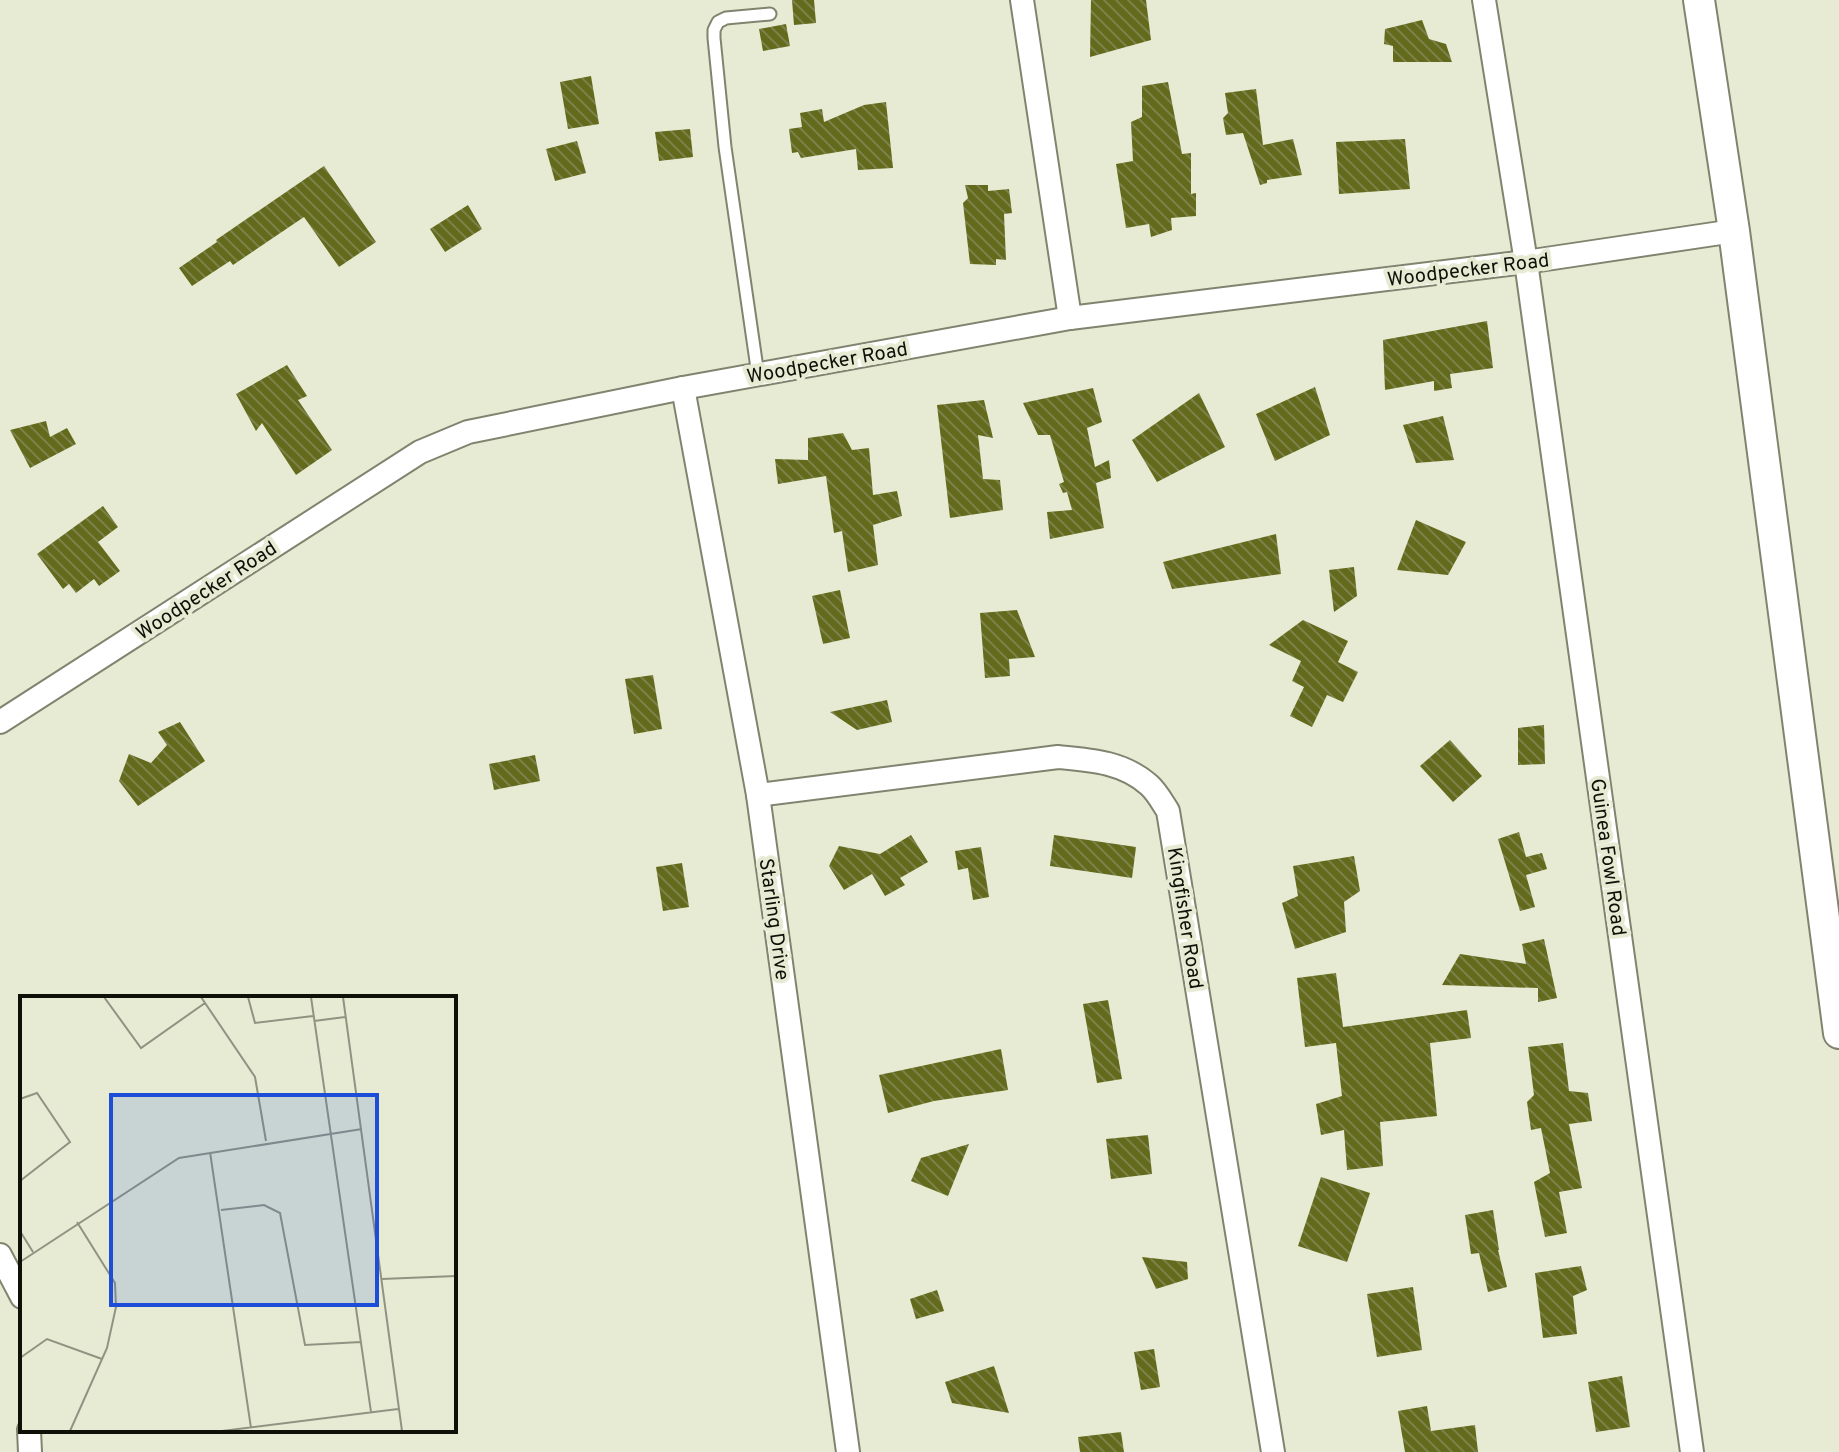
<svg xmlns="http://www.w3.org/2000/svg" width="1839" height="1452" viewBox="0 0 1839 1452" font-family="Overpass,sans-serif">
	<style>
		.building { fill: url(#building-back-hatch) }
		.lines { fill: none; stroke-linecap: round; stroke-linejoin: round }
		.lane-casing { stroke: #80846f; stroke-width: 15 }
		.street-casing { stroke: #80846f; stroke-width: 26 }
		.secondary-casing { stroke: #80846f; stroke-width: 34 }
		.lane { stroke: #fff; stroke-width: 11 }
		.street { stroke: #fff; stroke-width: 22 }
		.secondary { stroke: #fff; stroke-width: 30 }
		.labels { text-anchor: middle; stroke-width: 8; stroke-linejoin: round; paint-order: stroke }
		.street-label { font-size: 20px; fill: #0f1008; stroke: #e7ebd4 }
		.inset-road { fill: none; stroke: #919382; stroke-width: 2 }
		.view { fill: #1d4ed8; fill-opacity: 0.15; stroke: #1d4ed8; stroke-width: 4 }
		.inset-edge { fill: none; stroke: #0f1008; stroke-width: 4 }
	</style>
	<defs>
		<pattern id="building-back-hatch" width="6" height="6" patternUnits="userSpaceOnUse" patternTransform="scale(2)"><rect width="6" height="6" fill="#636a1c"/><path d="M-1 5l2 2M0 0l6 6M5-1l2 2" fill="none" stroke="#7c814a"/></pattern>
	</defs>
	<rect width="100%" height="100%" fill="#e7ebd4"/>
	<g class="building">
		<polygon points="792,0 814,0 816,23 794,25"/>
		<polygon points="1091,0 1146,0 1151,40 1090,57"/>
		<polygon points="1422,20 1429,39 1446,44 1452,62 1393,62 1393,46 1384,44 1385,29"/>
		<polygon points="786,24 790,46 763,51 759,29"/>
		<polygon points="591,76 599,124 568,129 560,82"/>
		<polygon points="1168,82 1182,154 1191,153 1191,194 1196,193 1196,216 1171,218 1172,230 1151,237 1149,224 1126,228 1116,164 1133,161 1131,122 1142,117 1142,86"/>
		<polygon points="1256,89 1263,145 1293,139 1302,175 1267,180 1267,183 1260,185 1243,133 1226,135 1223,118 1228,113 1225,93"/>
		<polygon points="886,102 893,168 858,170 856,149 801,158 798,152 792,153 789,129 802,127 800,113 822,109 824,122 864,105"/>
		<polygon points="690,129 693,157 659,161 655,132"/>
		<polygon points="1405,139 1410,189 1339,194 1336,142"/>
		<polygon points="577,141 586,173 555,181 546,149"/>
		<polygon points="324,166 376,242 339,267 304,217 233,265 230,261 192,286 179,268 217,242 216,240"/>
		<polygon points="965,185 988,185 988,191 1009,189 1012,213 1004,214 1006,260 996,259 996,265 970,264 963,203 968,198"/>
		<polygon points="468,205 482,229 445,252 430,229"/>
		<polygon points="1487,321 1493,368 1450,374 1452,388 1434,391 1434,381 1385,390 1383,340"/>
		<polygon points="287,365 307,396 298,400 332,450 296,475 262,423 256,431 236,394"/>
		<polygon points="1315,387 1330,435 1275,461 1256,414"/>
		<polygon points="1093,388 1102,422 1087,428 1095,467 1109,460 1111,478 1096,483 1104,528 1050,539 1047,512 1072,510 1067,492 1063,493 1059,484 1064,482 1050,435 1038,435 1023,403"/>
		<polygon points="1199,393 1225,447 1157,482 1132,440"/>
		<polygon points="984,400 993,438 978,435 983,479 1000,480 1003,510 950,518 937,405"/>
		<polygon points="1443,416 1454,460 1416,463 1403,425"/>
		<polygon points="46,421 50,437 67,428 76,444 30,468 10,430"/>
		<polygon points="843,433 852,450 869,448 873,495 897,491 902,516 873,525 878,565 848,572 842,531 834,533 826,476 778,484 775,459 808,460 808,438"/>
		<polygon points="103,506 118,527 98,542 120,571 99,586 94,579 76,593 69,584 63,589 37,554"/>
		<polygon points="1416,520 1466,542 1448,575 1397,570"/>
		<polygon points="1276,534 1281,574 1172,589 1163,562"/>
		<polygon points="1354,567 1357,596 1334,612 1329,570"/>
		<polygon points="840,590 850,638 823,644 812,596"/>
		<polygon points="1017,610 1035,657 1009,659 1010,676 985,678 980,613"/>
		<polygon points="1303,620 1348,641 1338,662 1358,672 1343,702 1327,695 1312,727 1290,716 1304,687 1292,681 1301,661 1269,645"/>
		<polygon points="653,675 662,729 634,734 625,679"/>
		<polygon points="887,700 892,722 857,730 830,712"/>
		<polygon points="180,722 205,761 138,806 119,781 129,754 151,763 167,745 158,732"/>
		<polygon points="1544,725 1545,764 1518,765 1518,728"/>
		<polygon points="1450,740 1482,776 1453,802 1420,766"/>
		<polygon points="535,755 540,781 494,790 489,764"/>
		<polygon points="1519,832 1526,857 1542,853 1547,869 1526,875 1535,907 1520,911 1498,839"/>
		<polygon points="911,835 928,862 900,878 905,885 885,896 872,874 844,890 829,866 839,846 880,854"/>
		<polygon points="1054,835 1136,847 1132,878 1050,866"/>
		<polygon points="981,847 989,897 973,900 968,868 958,870 955,851"/>
		<polygon points="1354,856 1360,891 1344,902 1346,932 1295,949 1282,903 1298,896 1293,866"/>
		<polygon points="682,863 689,907 663,911 656,867"/>
		<polygon points="1544,939 1557,998 1538,1002 1538,988 1442,985 1460,954 1526,964 1522,944"/>
		<polygon points="1336,973 1343,1027 1467,1010 1471,1038 1430,1043 1437,1116 1380,1122 1383,1166 1347,1170 1344,1130 1321,1135 1316,1104 1342,1096 1336,1043 1305,1047 1297,978"/>
		<polygon points="1108,1000 1122,1079 1097,1083 1083,1004"/>
		<polygon points="1563,1043 1569,1091 1588,1093 1592,1121 1569,1124 1582,1188 1559,1192 1567,1233 1545,1237 1534,1182 1550,1173 1541,1128 1531,1130 1527,1102 1534,1095 1528,1047"/>
		<polygon points="1001,1049 1008,1090 934,1101 888,1113 879,1075"/>
		<polygon points="1148,1135 1152,1174 1111,1179 1106,1139"/>
		<polygon points="969,1144 948,1196 911,1181 921,1158"/>
		<polygon points="1321,1177 1370,1193 1347,1262 1298,1246"/>
		<polygon points="1493,1210 1499,1250 1498,1250 1507,1287 1488,1292 1479,1253 1471,1254 1465,1215"/>
		<polygon points="1142,1257 1187,1262 1188,1279 1156,1289"/>
		<polygon points="1581,1266 1587,1290 1573,1296 1577,1334 1543,1338 1535,1273"/>
		<polygon points="1413,1287 1422,1350 1377,1357 1367,1294"/>
		<polygon points="937,1290 944,1311 916,1319 910,1299"/>
		<polygon points="1154,1349 1160,1387 1141,1390 1134,1352"/>
		<polygon points="994,1366 1009,1413 952,1403 945,1382"/>
		<polygon points="1622,1376 1630,1427 1596,1432 1588,1382"/>
		<polygon points="1427,1406 1431,1431 1475,1425 1478,1452 1405,1452 1398,1411"/>
		<polygon points="1121,1432 1124,1452 1080,1452 1078,1437"/>
	</g>
	<g class="lines">
		<g class="lane-casing">
			<polyline id="lane" points="758,375 725,147 714,38 714,30 718,22 726,18 770,14"/>
		</g>
		<g class="street-casing">
			<g id="street">
				<polyline points="1022,0 1070,318"/>
				<polyline points="1484,0 1526,262 1692,1452"/>
				<polyline points="683,388 758,795 848,1452"/>
				<polyline points="0,722 420,452 468,432 683,388 1070,318 1526,262 1734,231"/>
				<path d="M758 795 1058 757C1091 760 1123 762 1149 785 1157 792 1162 802 1168 811L1273 1452"/>
				<polyline points="0,1255 22,1297"/>
				<polyline points="29,1430 30,1452"/>
			</g>
		</g>
		<g class="secondary-casing">
			<polyline id="secondary" points="1699,0 1734,231 1839,1033"/>
		</g>
		<use href="#lane" class="lane"/>
		<use href="#street" class="street"/>
		<use href="#secondary" class="secondary"/>
	</g>
	<g class="labels">
		<g class="street-label">
			<text transform="translate(1468 269) rotate(-7)" y="7">Woodpecker Road</text>
			<text transform="translate(827 362) rotate(-10)" y="7">Woodpecker Road</text>
			<text transform="translate(206 590) rotate(-33)" y="7">Woodpecker Road</text>
			<text transform="translate(1609 857) rotate(82)" y="7">Guinea Fowl Road</text>
			<text transform="translate(1186 918) rotate(81)" y="7">Kingfisher Road</text>
			<text transform="translate(775 919) rotate(82)" y="7">Starling Drive</text>
		</g>
	</g>
	<g transform="translate(20 996)">
		<rect width="436" height="436" fill="#e7ebd4"/>
		<path class="inset-road" d="M84 1 121 52 185 7M181 1 235 81 246 145M228 1 235 27 293 20M291 1 351 416M323 1 382 435M294 25 325 21M0 103 17 97 50 146 0 185M190 156 231 432M201 214 244 209 260 217 285 349 341 346M0 235 13 256M0 266 159 162 342 133M362 283 436 280M0 362 27 343 82 363M50 435 87 352 96 311 95 287 57 226M202 435 378 413"/>
		<path class="view" d="M91 99H357V309H91Z"/>
		<rect width="436" height="436" class="inset-edge"/>
	</g>
</svg>
